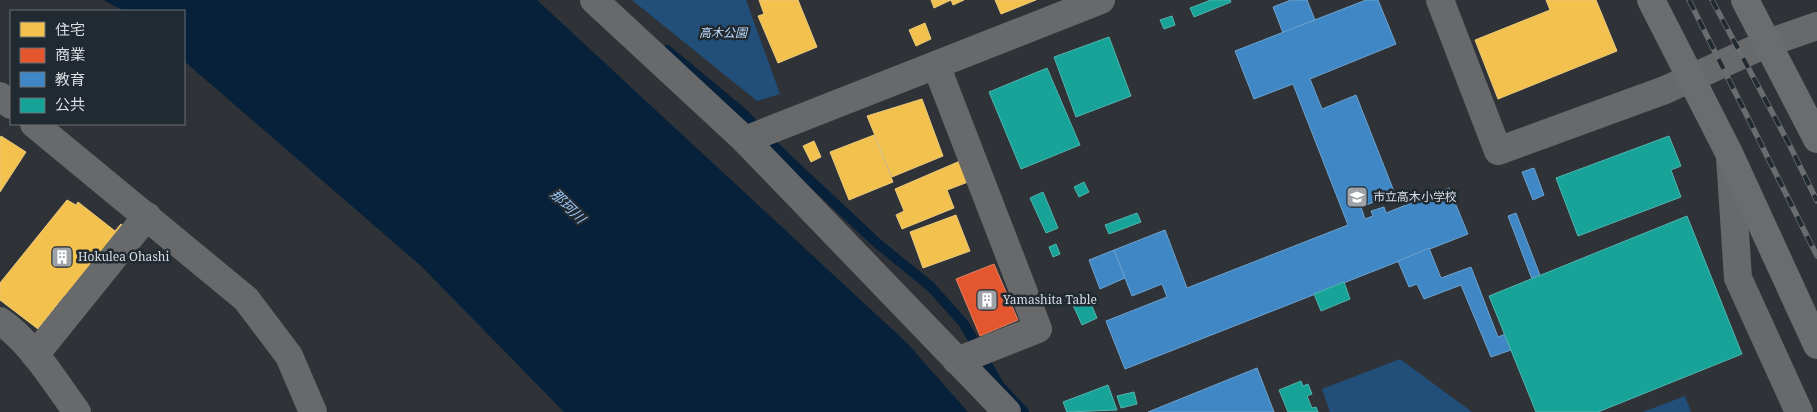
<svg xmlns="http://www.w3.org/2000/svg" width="1817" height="412" viewBox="0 0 1817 412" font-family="'Noto Serif','Noto Sans JP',serif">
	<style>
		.green { fill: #224f7a }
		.water { fill: #07213a }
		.homes { fill: #f2c14e; stroke: #ebca7b }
		.shops { fill: #e4572e; stroke: #e18065 }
		.schools { fill: #3f88c5; stroke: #6ea2cf }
		.public { fill: #17a398; stroke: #52b5af }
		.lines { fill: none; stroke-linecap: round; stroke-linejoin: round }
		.stream { stroke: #07213a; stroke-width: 10 }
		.street { stroke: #68696b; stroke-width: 28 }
		.secondary { stroke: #6a6c6f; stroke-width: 28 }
		.rail-casing { stroke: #6a6c6f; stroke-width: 5.5 }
		.rail { stroke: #212931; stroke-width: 4; stroke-dasharray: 11; stroke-linecap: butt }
		.labels { text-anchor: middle; stroke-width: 5; stroke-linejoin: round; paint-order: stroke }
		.park-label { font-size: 12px; font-style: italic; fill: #bfdcfc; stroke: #212931 }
		.poi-label { font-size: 12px; fill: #dadfe5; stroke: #212931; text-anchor: start }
		.water-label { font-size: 14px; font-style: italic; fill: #9ac4f3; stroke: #212931 }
	</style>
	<rect width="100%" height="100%" fill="#2f3338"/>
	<g class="green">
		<polygon points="632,0 746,0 780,94 757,101"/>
		<polygon points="1400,359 1472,412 1330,412 1322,389"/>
		<polygon points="1685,396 1691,412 1643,412"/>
	</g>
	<polygon class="water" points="103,0 537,0 907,343 968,412 564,412 421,266 184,61 184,11 124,11"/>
	<g class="homes">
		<polygon points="759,0 798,0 817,47 778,63 758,16 764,14"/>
		<polygon points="931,0 964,0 953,5 951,0 934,8"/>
		<polygon points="995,0 1036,0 1001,14"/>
		<polygon points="1546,0 1596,0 1617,51 1498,99 1475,40 1550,10"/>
		<polygon points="925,23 931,39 916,46 909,30"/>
		<polygon points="922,99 943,156 892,177 867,116"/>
		<polygon points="874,135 893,182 849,200 830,152"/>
		<polygon points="1,136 26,152 0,192 0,138"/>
		<polygon points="814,141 821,157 811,162 803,146"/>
		<polygon points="960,161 968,182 947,190 954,208 902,229 896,215 904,211 895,189"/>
		<polygon points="67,200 76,205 78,202 115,231 121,224 126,228 70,299 64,296 38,329 0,300 0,283"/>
		<polygon points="956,215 970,251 923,268 910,232"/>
	</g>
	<polygon class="shops" points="994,264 1018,320 980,336 956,279"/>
	<g class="schools">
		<polygon points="1291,0 1307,0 1315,20 1283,33 1273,7"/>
		<polygon points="1366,0 1378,0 1396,44 1310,79 1322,109 1356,95 1395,194 1361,207 1365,219 1373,216 1371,211 1384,207 1386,213 1449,188 1468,234 1125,369 1106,321 1167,297 1162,284 1132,296 1114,250 1165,230 1187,288 1348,225 1293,84 1254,99 1235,51"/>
		<polygon points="1534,168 1544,195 1533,200 1522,172"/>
		<polygon points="1516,213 1540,275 1532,279 1508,216"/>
		<polygon points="1429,248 1441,278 1471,267 1498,337 1505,334 1511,350 1491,357 1461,285 1424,299 1417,284 1409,287 1398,261"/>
		<polygon points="1114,250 1125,278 1100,289 1089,260"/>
		<polygon points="1257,368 1274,412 1148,412"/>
	</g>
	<g class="public">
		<polygon points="1211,0 1230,0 1231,2 1194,17 1190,8"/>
		<polygon points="1172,16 1175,25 1164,29 1160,20"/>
		<polygon points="1109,37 1131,96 1076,117 1054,57"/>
		<polygon points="1047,68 1080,145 1021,169 989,92"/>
		<polygon points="1669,136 1681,166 1671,170 1681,197 1578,236 1556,178"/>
		<polygon points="1084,182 1089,192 1079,197 1074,187"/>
		<polygon points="1043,192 1058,228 1046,233 1030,198"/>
		<polygon points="1137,213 1141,222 1109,234 1105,225"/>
		<polygon points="1687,216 1742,354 1598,412 1536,412 1489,296"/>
		<polygon points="1056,244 1060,254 1053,257 1049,247"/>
		<polygon points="1344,282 1350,299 1321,311 1314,294"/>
		<polygon points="1088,297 1097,318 1082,325 1073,305"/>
		<polygon points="1301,381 1303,386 1308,384 1312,394 1307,396 1312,408 1316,407 1318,412 1288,412 1279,390"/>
		<polygon points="1108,385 1117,410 1067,412 1063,402"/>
		<polygon points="1134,392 1137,404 1121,408 1117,396"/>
	</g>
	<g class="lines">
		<polyline class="stream" points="667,50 744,114 782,154 877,243 931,287 964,324 999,385 1024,412"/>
		<g class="street">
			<polyline points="594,0 745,140 1007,412"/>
			<polyline points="1440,0 1498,151 1665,90 1768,43 1817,26"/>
			<polyline points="936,65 1038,329 957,361"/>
			<polyline points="0,96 11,105"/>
			<polyline points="34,124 246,299 289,356 313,412"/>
			<polyline points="745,140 1101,0"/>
			<polyline points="1730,157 1738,278 1799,412"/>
			<path d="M0 321C32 343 54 381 77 412"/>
			<polyline points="35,355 147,216"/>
		</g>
		<g class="secondary">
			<polyline points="1651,0 1729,153 1817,345"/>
			<polyline points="1745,0 1817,139"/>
		</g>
		<g class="rail-casing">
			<g id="rail">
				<polyline points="1689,0 1817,256"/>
				<polyline points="1712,0 1789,144 1817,201"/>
			</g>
		</g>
		<use href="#rail" class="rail"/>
	</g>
	<defs>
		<g id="school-square" transform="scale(1.125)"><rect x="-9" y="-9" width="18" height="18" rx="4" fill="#9ea3a8" stroke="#212931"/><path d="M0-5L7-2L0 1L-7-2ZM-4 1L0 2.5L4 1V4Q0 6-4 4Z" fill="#fff"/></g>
		<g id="building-square" transform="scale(1.125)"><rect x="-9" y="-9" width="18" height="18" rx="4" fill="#9ea3a8" stroke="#212931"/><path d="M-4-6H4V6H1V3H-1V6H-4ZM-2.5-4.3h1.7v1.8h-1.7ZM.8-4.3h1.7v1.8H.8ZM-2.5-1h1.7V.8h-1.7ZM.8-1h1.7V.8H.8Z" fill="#fff"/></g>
	</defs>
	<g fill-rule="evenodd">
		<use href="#school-square" x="1357" y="197"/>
		<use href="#building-square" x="62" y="257"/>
		<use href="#building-square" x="987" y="300"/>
	</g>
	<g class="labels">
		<g class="park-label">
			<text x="723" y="37">高木公園</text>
		</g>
		<g class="poi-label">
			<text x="1373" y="201">市立高木小学校</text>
			<text x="78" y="261">Hokulea Ohashi</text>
			<text x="1003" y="304">Yamashita Table</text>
		</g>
		<g class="water-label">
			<text transform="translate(568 206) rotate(44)" y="5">那珂川</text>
		</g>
	</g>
	<rect x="10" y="10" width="175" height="115" fill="#212931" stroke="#6b7279"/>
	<rect x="20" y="22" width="25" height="15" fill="#f2c14e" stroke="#6b7279"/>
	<text x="55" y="35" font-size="15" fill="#dadfe5">住宅</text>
	<rect x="20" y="48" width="25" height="15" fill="#e4572e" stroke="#6b7279"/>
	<text x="55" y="60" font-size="15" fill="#dadfe5">商業</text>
	<rect x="20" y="72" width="25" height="15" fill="#3f88c5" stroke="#6b7279"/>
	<text x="55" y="85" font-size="15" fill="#dadfe5">教育</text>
	<rect x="20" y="98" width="25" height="15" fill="#17a398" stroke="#6b7279"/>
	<text x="55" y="110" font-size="15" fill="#dadfe5">公共</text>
</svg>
